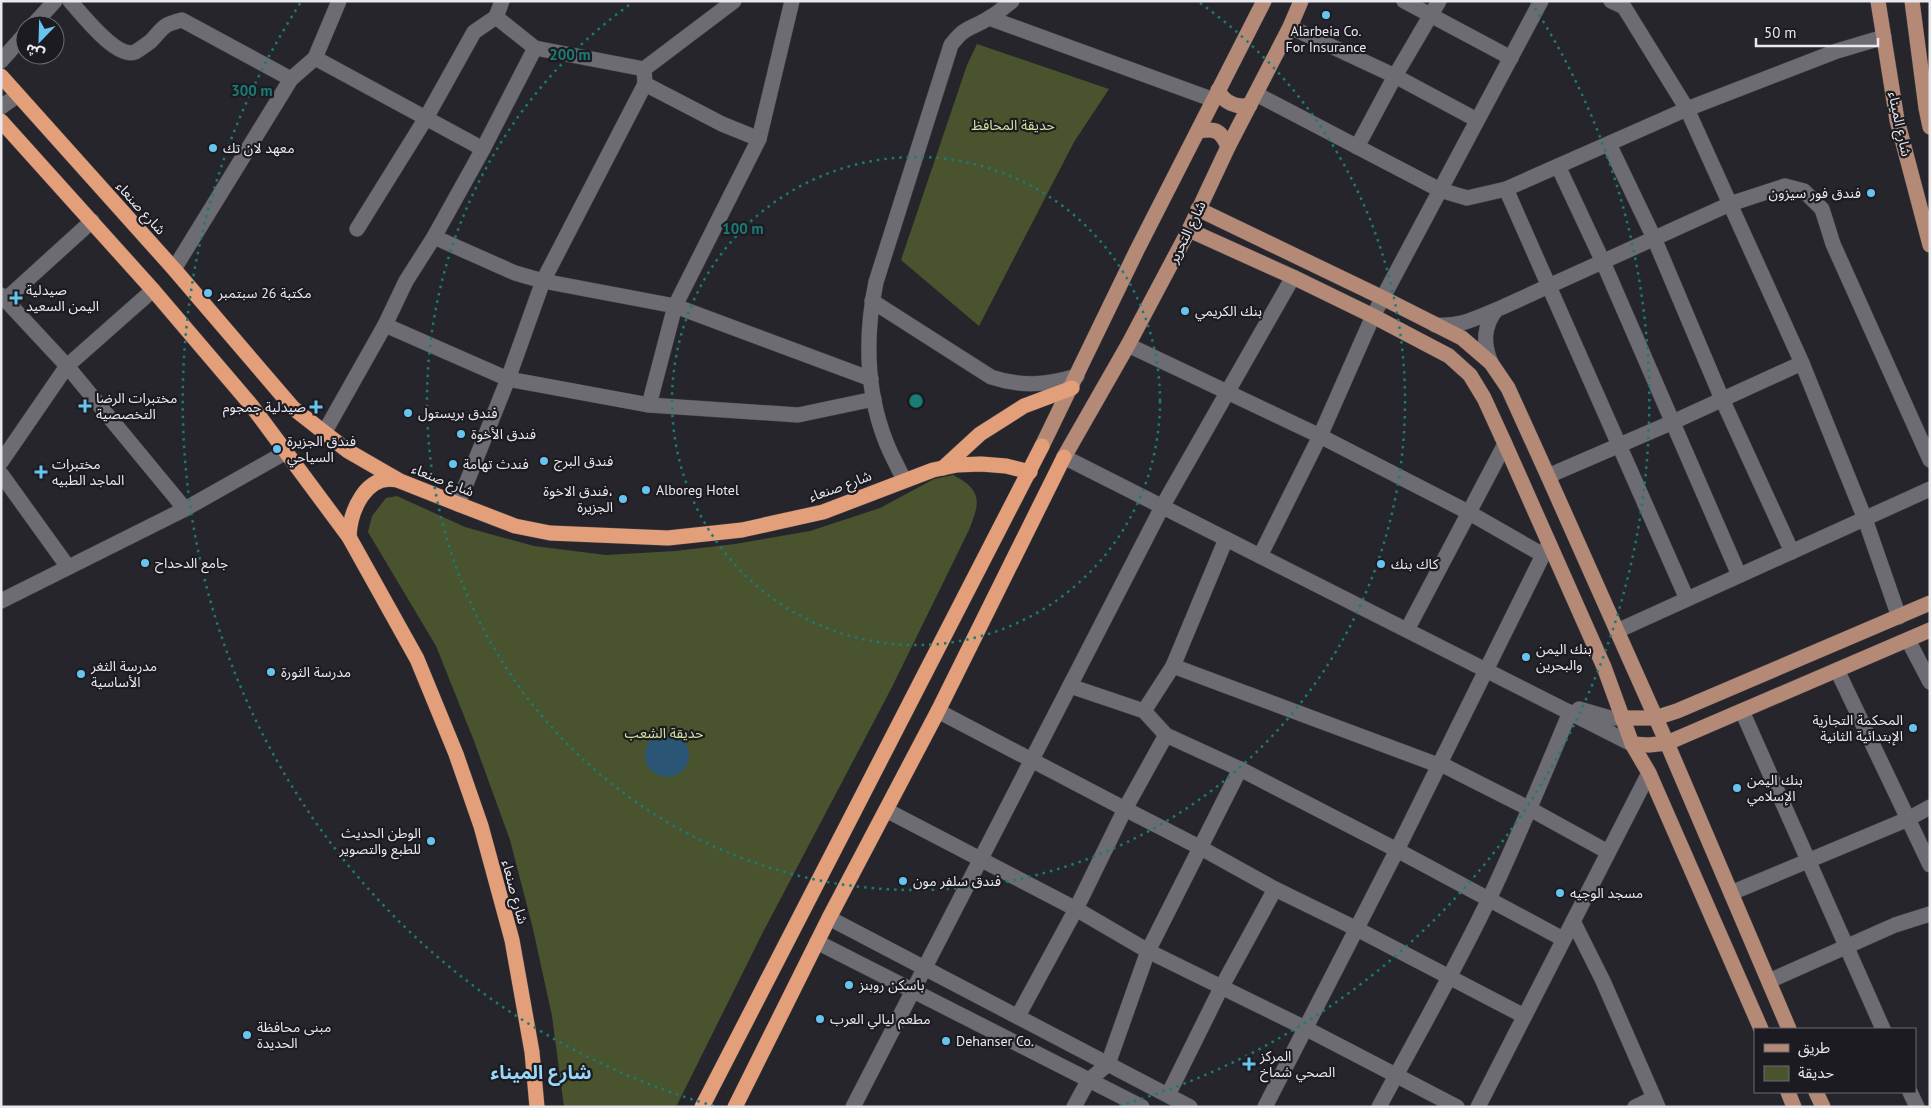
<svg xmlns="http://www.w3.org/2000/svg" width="1931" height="1108" viewBox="0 0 1931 1108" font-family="'PT Sans','Noto Sans Arabic',sans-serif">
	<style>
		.green { fill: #49532d }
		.water { fill: #2b5575 }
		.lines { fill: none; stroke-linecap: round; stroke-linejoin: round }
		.minor-casing { stroke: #434248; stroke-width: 16 }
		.major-casing { stroke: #434248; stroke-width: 16 }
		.highway-casing { stroke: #434248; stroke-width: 16 }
		.minor { stroke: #6d6c73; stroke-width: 15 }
		.major { stroke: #b48a77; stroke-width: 15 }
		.highway { stroke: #e39e7a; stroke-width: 15 }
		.ring { fill: none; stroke: #1a7c74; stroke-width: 2.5; stroke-dasharray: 2.5 5 }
		.poi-dot { fill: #67c4ef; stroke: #1c1b22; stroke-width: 2 }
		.labels { text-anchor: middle; stroke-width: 4.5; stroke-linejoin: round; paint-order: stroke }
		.poi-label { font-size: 14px; fill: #e9e8ed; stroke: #1c1b22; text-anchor: start }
		.street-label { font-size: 14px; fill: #e9e8ed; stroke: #1c1b22 }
		.park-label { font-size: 14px; fill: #d0e599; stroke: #1c1b22 }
		.district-label { font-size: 19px; font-weight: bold; fill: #97d8f8; stroke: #1c1b22 }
		.centre { fill: #1a7c74; stroke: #1c1b22; stroke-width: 2.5 }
		.ring-label { font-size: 15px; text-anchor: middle; font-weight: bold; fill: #1a7c74; stroke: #1c1b22; stroke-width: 4.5; stroke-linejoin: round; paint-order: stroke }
	</style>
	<rect width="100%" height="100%" fill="#26252b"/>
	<g class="green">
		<polygon points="977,44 1109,89 1074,142 979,326 901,260 967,65"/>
		<path d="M953 475C983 490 980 503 969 530L891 689 762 934 676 1107H564L552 1016 533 929 510 840 474 741 436 646 368 532 372 516 386 498 397 496 465 527 534 546 606 555 675 551 735 544 810 531 880 508 934 479Z"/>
	</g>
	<circle class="water" cx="667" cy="755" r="22"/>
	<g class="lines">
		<g class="minor-casing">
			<g id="minor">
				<path d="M70 1C82 14 116 59 135 52 139 50 147 44 151 41 164 27 162 25 182 20L291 79"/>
				<polyline points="1404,1 1511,58"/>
				<polyline points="1611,1 1624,7 1687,109 1730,204 1802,363 1865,519 1899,617"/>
				<polyline points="989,18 1214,100"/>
				<polyline points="33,25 55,1"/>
				<polyline points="1290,27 1395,76 1477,120"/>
				<polyline points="535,48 644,69"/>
				<polyline points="315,58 483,149"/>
				<polyline points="1,61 25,34"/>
				<polyline points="645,84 722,124 759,139"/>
				<polyline points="1256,94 1440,190 1467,198 1506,189 1687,109 1837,51 1884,37"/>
				<polyline points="1,107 18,95"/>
				<polyline points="1609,144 1654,238 1722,399 1792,552"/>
				<polyline points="1357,147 1395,76 1439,1"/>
				<polyline points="1558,166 1603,262 1739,575"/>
				<polyline points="1506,189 1687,599"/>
				<polyline points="357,229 426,118 474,32 496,17"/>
				<polyline points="434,237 515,273 543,281 675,306 871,379"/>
				<polyline points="174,269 291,79 315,58 339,1"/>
				<polyline points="1,295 67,366 185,509"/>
				<polyline points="5,300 92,221"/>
				<path d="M872 301 991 377C1021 387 1048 385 1077 376"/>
				<polyline points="1496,310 1730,204 1785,186 1804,191 1822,209 1833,244 1930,460"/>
				<polyline points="385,325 508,379 649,405 798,415 874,399"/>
				<path d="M1435 325C1460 327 1473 319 1496 310 1483 327 1483 344 1491 363"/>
				<polyline points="1128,345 1320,436 1468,512 1543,555"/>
				<polyline points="649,405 675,306 759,139 792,1"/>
				<polyline points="324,433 385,325 406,281 434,237 483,149 535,48 496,17 502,1"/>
				<polyline points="1064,457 1632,744"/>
				<polyline points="1,462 67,366 153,290"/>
				<polyline points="1,474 68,567"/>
				<polyline points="1548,476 1673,422 1802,363"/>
				<path d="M904 480C898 467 891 455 886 442 866 391 865 335 876 282L951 45C966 25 970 30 989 18 997 14 1004 7 1012 1"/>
				<polyline points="458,504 508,379 543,281 645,84 644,69 734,1"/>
				<polyline points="1260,556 1320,436 1373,316 1541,1"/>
				<polyline points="1,601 185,509 286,452"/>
				<polyline points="1407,630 1505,444"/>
				<polyline points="1617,631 1930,489"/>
				<polyline points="1908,640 1930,682"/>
				<polyline points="1173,666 1438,765 1439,763 1530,809 1608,852"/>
				<polyline points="1837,670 1930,865"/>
				<polyline points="1070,686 1144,711 1166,735 1240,769 1397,850 1563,939"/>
				<polyline points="1579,709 1610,718 1622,718"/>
				<polyline points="938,711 1125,809 1201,848 1275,889 1357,929 1524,1016"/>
				<polyline points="1144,711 1173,666 1226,539"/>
				<polyline points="1742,711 1883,1029"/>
				<polyline points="886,810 1076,909 1148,951 1305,1028 1457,1107"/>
				<polyline points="1731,893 1908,819 1930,807"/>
				<polyline points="829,918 1190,1107"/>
				<polyline points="1573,921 1603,981 1658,1107"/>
				<polyline points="817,942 1142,1107"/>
				<polyline points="1769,981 1895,925 1930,914"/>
				<polyline points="1018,1016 1076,909 1125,809 1166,735"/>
				<polyline points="1910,1092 1917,1107"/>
				<polyline points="1168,1095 1221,988 1275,889"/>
				<polyline points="853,1107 1162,507 1293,277"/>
				<polyline points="1074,1107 1088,1081 1108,1064 1148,951 1240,769"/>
				<polyline points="1265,1107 1397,850 1549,543"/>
				<path d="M1379 1107C1416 1038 1455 970 1489 899 1518 838 1544 775 1570 712"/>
				<polyline points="1478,1107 1649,773"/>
				<polyline points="1635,1107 1654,1098"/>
			</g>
		</g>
		<g class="major-casing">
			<g id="major">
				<polyline points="1878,1 1897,120 1930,245"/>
				<polyline points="1912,1 1926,108 1930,127"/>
				<path d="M1218 90C1224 103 1236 108 1250 105"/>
				<path d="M1198 131C1215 128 1221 130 1228 147"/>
				<polyline points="1198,209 1383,298 1462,338 1491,363 1508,388 1548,476 1667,743 1789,1029"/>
				<polyline points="1189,230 1293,277 1373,316 1449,356 1470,375 1484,398 1505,444 1604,667 1632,744 1649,773 1761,1029"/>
				<polyline points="1042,446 1137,250 1264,1"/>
				<polyline points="1064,457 1128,345 1189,230 1228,147 1290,27 1301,1"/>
				<polyline points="1622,718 1655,718 1677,711 1930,603"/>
				<polyline points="1632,744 1649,745 1667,743 1930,630"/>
				<polyline points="1788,1092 1794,1107"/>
				<polyline points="1816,1092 1823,1107"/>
			</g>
		</g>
		<g class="highway-casing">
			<g id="highway">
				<polyline points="1,76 174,269 293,408 348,451 400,481 458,504 515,526 550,533 668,538 742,530 823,512 933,470 957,465 981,464 1006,466 1030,472"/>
				<polyline points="1,121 153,290 251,405 349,537 417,659 456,754 481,826 512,940 532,1052 537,1107"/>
				<polyline points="943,468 980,434 1024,406 1072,388"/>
				<path d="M349 537C350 511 366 473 397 480"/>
				<polyline points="702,1107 1042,446"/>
				<polyline points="735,1107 829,918 938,711 1064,457"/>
			</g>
		</g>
		<use href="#minor" class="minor"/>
		<use href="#major" class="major"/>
		<use href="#highway" class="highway"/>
	</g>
	<g class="ring">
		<circle cx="916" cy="401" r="244"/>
		<path d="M1200 3A489 489 0 1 1 632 3"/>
		<path d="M714 1106A733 733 0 0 1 301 2M1531 2A733 733 0 0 1 1118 1106"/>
	</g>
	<g class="poi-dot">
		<circle cx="1326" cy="15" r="5"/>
		<circle cx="213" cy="148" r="5"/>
		<circle cx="1871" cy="193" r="5"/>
		<circle cx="208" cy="293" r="5"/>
		<path d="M13.5 290.5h5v5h5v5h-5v5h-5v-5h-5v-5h5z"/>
		<circle cx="1185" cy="311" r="5"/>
		<path d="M82.5 398.5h5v5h5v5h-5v5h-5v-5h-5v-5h5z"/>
		<path d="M313.5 399.5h5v5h5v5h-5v5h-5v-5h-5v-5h5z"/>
		<circle cx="408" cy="413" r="5"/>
		<circle cx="461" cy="434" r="5"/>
		<circle cx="277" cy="449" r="5"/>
		<circle cx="544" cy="461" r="5"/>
		<circle cx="453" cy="464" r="5"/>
		<path d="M38.5 464.5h5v5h5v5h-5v5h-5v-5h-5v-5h5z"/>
		<circle cx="646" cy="490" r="5"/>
		<circle cx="623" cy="499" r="5"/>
		<circle cx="145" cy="563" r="5"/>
		<circle cx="1381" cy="564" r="5"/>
		<circle cx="1526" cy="657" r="5"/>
		<circle cx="271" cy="672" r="5"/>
		<circle cx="81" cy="674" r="5"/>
		<circle cx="1913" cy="728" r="5"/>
		<circle cx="1737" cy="788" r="5"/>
		<circle cx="431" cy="841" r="5"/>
		<circle cx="903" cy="881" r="5"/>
		<circle cx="1560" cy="893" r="5"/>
		<circle cx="849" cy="985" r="5"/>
		<circle cx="820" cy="1019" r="5"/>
		<circle cx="247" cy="1035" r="5"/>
		<circle cx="946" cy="1041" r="5"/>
		<path d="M1246.5 1056.5h5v5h5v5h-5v5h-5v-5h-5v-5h5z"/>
	</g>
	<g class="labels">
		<g class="poi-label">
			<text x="1326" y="36" text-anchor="middle">Alarbeia Co.<tspan x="1326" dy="16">For Insurance</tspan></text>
			<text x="223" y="153">معهد لان تك</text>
			<text x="1861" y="198" text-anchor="end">فندق فور سيزون</text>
			<text x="26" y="295">صيدلية<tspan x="26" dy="16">اليمن السعيد</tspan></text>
			<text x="218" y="298">مكتبة 26 سبتمبر</text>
			<text x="1195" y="316">بنك الكريمي</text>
			<text x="96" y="403">مختبرات الرضا<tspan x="96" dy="16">التخصصية</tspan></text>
			<text x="306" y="412" text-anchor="end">صيدلية جمجوم</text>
			<text x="418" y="418">فندق بريستول</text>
			<text x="471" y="439">فندق الأخوة</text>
			<text x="287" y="446">فندق الجزيرة<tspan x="287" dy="16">السياحي</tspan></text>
			<text x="554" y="466">فندق البرج</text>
			<text x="52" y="469">مختبرات<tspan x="52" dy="16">الماجد الطبيه</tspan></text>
			<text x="463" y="469">فندث تهامة</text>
			<text x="656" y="495">Alboreg Hotel</text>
			<text x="613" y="496" text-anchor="end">فندق الاخوة،<tspan x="613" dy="16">الجزيرة</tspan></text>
			<text x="155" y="568">جامع الدحداح</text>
			<text x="1391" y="569">كاك بنك</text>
			<text x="1536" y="654">بنك اليمن<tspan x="1536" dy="16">والبحرين</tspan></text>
			<text x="91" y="671">مدرسة الثغر<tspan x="91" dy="16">الأساسية</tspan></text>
			<text x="281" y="677">مدرسة الثورة</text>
			<text x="1903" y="725" text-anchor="end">المحكمة التجارية<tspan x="1903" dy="16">الإبتدائية الثانية</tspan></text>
			<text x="1747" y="785">بنك اليمن<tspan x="1747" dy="16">الإسلامي</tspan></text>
			<text x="421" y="838" text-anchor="end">الوطن الحديث<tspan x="421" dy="16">للطبع والتصوير</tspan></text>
			<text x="913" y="886">فندق سلفر مون</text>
			<text x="1570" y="898">مسجد الوجيه</text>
			<text x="859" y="990">باسكن روبنز</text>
			<text x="830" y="1024">مطعم ليالي العرب</text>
			<text x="257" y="1032">مبنى محافظة<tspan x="257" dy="16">الحديدة</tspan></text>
			<text x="956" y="1046">Dehanser Co.</text>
			<text x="1260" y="1061">المركز<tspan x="1260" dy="16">الصحي شماخ</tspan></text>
		</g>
		<g class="street-label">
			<text transform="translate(1900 124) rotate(78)" y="5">شارع الميناء</text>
			<text transform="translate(141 208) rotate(48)" y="5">شارع صنعاء</text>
			<text transform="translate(1187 232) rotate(-64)" y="5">شارع التحرير</text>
			<text transform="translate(443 480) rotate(22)" y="5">شارع صنعاء</text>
			<text transform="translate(840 486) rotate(-20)" y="5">شارع صنعاء</text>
			<text transform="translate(515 892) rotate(75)" y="5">شارع صنعاء</text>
		</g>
		<g class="park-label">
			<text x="1013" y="130">حديقة المحافظ</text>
			<text x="664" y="738">حديقة الشعب</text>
		</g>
		<g class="district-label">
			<text x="541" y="1079">شارع الميناء</text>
		</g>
	</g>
	<circle cx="916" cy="401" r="8" class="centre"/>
	<g class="ring-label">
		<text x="570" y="60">200 m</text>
		<text x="252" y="96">300 m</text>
		<text x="743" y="234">100 m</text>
	</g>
	<rect width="1931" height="1108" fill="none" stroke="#e9e8ed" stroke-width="5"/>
	<rect x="1754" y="1028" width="162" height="65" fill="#1c1b22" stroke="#6e6d73"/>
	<rect x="1764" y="1044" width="25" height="8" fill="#b48a77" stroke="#6e6d73"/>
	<text x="1798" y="1053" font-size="15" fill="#e9e8ed">طريق</text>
	<rect x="1764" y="1066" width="25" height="15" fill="#49532d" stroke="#6e6d73"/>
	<text x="1798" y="1078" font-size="15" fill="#e9e8ed">حديقة</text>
	<g transform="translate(40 40) rotate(203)"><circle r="24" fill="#1c1b22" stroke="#6e6d73"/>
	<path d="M0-4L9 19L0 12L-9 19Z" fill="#67c4ef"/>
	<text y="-8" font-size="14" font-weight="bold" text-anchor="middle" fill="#e9e8ed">ش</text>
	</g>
	<path d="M1756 38v8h122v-8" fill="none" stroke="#e9e8ed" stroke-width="2.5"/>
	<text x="1764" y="38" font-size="15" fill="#e9e8ed" stroke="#1c1b22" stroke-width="4" paint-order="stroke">50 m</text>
</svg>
